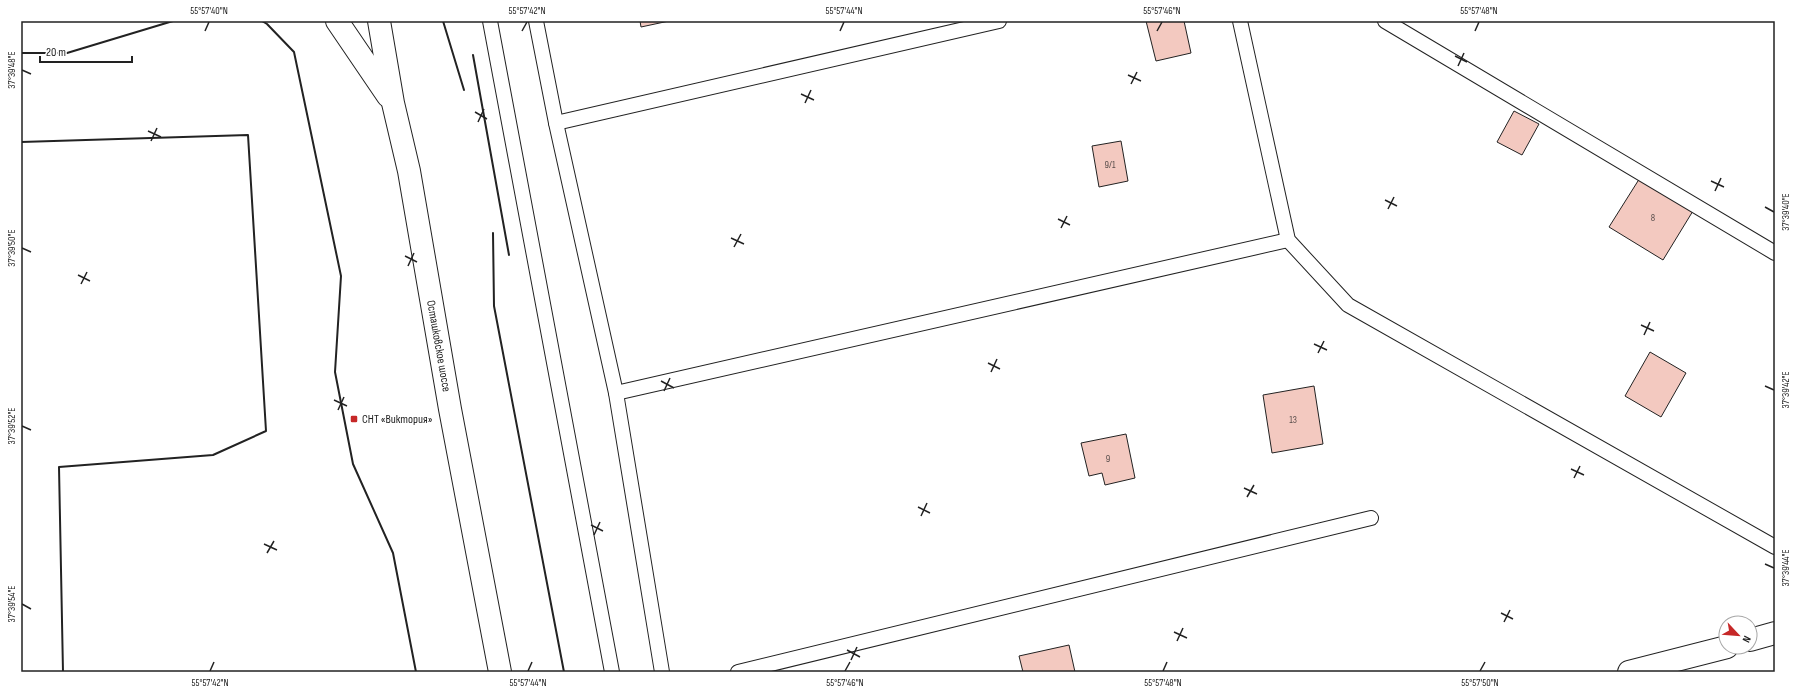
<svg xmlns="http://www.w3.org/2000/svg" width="1796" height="693" viewBox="0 0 1796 693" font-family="'Sofia Sans Condensed',sans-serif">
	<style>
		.building { fill: #f3c9c0; stroke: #222 }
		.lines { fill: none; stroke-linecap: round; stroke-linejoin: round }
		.service-casing { stroke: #222; stroke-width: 16 }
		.minor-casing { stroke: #222; stroke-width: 24 }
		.secondary-casing { stroke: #222; stroke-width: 24 }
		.service { stroke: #fff; stroke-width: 14 }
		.minor { stroke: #fff; stroke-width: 22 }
		.secondary { stroke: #fff; stroke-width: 22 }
		.wall { stroke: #222; stroke-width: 2 }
		.ticks { fill: none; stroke: #222; stroke-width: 1.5 }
		.poi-dot { fill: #c62828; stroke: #fff; stroke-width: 1.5 }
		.labels { text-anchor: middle; stroke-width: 3; stroke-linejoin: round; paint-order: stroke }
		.number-label { font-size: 10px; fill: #564c4a }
		.street-label { font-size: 12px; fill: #222; stroke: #fff }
		.poi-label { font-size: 12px; fill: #222; stroke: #fff; text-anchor: start }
		.neatline { fill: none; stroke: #222; stroke-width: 1.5 }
		.ticks-label { font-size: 10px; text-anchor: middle; fill: #222 }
	</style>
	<rect width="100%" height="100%" fill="#fff"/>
	<g class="building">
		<polygon points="640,21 669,21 641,27"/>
		<polygon points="1146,21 1184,21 1191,53 1156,61"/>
		<polygon points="1514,111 1539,124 1522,155 1497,142"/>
		<polygon points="1121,141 1128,181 1099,187 1092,146"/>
		<polygon points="1643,173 1696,206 1663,260 1609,227"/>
		<polygon points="1650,352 1686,373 1661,417 1625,396"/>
		<polygon points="1314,386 1323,444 1272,453 1263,395"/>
		<polygon points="1126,434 1135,478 1105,485 1102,473 1089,476 1081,443"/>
		<polygon points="1069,645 1075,672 1023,672 1019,656"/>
	</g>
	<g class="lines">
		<g class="service-casing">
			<g id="service">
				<polyline points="490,21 612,672"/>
				<polyline points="536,21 556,123 616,393 662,672"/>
				<polyline points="1240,21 1288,240 1348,305 1775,547"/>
				<polyline points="1385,21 1775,253"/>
				<polyline points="556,123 999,21"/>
				<polyline points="616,393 1288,240"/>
				<polyline points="738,672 1371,518"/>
			</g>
		</g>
		<g class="minor-casing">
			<g id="minor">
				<polyline points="1750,640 1775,633"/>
				<polyline points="1629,672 1727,647"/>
			</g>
		</g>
		<g class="secondary-casing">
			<g id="secondary">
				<polyline points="337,21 388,96"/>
				<polyline points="379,21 393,103 409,171 450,409 500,672"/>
			</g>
		</g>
		<use href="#service" class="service"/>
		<use href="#minor" class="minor"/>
		<use href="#secondary" class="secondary"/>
		<g class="wall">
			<polyline points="262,21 267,24 294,52 341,276 335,372 353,464 393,553 416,672"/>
			<polyline points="443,21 464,90"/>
			<polyline points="21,53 67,53 173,21"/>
			<polyline points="473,55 509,255"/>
			<polyline points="21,142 248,135 266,431 213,455 59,467 63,672"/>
			<polyline points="493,233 494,306 564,672"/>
		</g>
	</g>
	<path class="ticks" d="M205 31 209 22M522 31 527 22M840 31 844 22M1157 31 1162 22M1475 31 1479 22M1455 56 1467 62M1458 66 1464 53M22 70 31 74M1128 75 1141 81M1131 84 1137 72M801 94 814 100M805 103 811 90M475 112 487 119M478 122 484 109M148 131 161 137M151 141 157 128M1711 181 1724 187M1715 191 1721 178M1385 200 1397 206M1765 207 1774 212M1388 209 1394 197M1058 219 1070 225M1061 228 1067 216M731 238 744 244M734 247 741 234M22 248 31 252M405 256 417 262M408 266 414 253M78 275 90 281M81 284 87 272M1641 325 1654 331M1644 335 1650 322M1314 344 1327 350M1318 353 1324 341M988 363 1000 369M991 372 997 359M661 381 674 388M1765 386 1774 390M664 391 670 378M334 400 347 406M338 410 344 397M22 426 31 430M1571 469 1584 475M1574 478 1580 466M1244 488 1257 494M1247 497 1254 485M918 507 930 513M921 516 927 503M591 525 603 531M594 535 600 522M264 544 277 550M267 553 274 541M1765 564 1774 568M22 604 31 609M1501 613 1513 619M1504 622 1510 610M1174 632 1187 638M1177 641 1183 628M847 650 860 657M851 660 857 647M210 671 214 662M528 671 532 662M845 671 850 662M1163 671 1167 662M1480 671 1485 662"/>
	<rect class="poi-dot" x="350" y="415" width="8" height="8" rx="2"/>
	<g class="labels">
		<g class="number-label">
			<text x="1110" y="168">9/1</text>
			<text x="1653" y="221">8</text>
			<text x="1293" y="423">13</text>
			<text x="1108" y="462">9</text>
		</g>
		<g class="street-label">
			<text transform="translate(439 346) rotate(80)" y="4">Осташковское шоссе</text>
		</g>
		<g class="poi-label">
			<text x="362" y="423">СНТ «Виктория»</text>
		</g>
	</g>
	<rect width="1796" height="693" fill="none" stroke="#ffffff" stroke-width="44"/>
	<g transform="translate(1738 635) rotate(116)"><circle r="19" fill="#ffffff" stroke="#a7a7a7"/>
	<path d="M0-3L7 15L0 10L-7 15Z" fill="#c62828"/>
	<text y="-6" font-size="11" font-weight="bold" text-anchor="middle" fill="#222222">N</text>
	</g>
	<path d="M40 56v6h92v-6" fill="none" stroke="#222222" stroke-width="2"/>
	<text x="46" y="56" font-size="12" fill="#222222" stroke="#ffffff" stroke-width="3" paint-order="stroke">20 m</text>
	<rect x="22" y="22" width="1752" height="649" class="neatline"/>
	<g class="ticks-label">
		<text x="209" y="14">55°57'40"N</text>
		<text x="527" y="14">55°57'42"N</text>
		<text x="844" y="14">55°57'44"N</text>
		<text x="1162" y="14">55°57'46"N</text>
		<text x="1479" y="14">55°57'48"N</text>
		<text transform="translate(11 70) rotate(-90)" y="4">37°39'48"E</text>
		<text transform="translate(1785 212) rotate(-90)" y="4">37°39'40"E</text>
		<text transform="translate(11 248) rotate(-90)" y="4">37°39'50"E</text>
		<text transform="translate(1785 390) rotate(-90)" y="4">37°39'42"E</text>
		<text transform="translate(11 426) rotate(-90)" y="4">37°39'52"E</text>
		<text transform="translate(1785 568) rotate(-90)" y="4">37°39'44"E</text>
		<text transform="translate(11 604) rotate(-90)" y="4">37°39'54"E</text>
		<text x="210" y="686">55°57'42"N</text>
		<text x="528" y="686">55°57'44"N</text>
		<text x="845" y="686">55°57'46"N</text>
		<text x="1163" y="686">55°57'48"N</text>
		<text x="1480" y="686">55°57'50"N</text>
	</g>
</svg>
